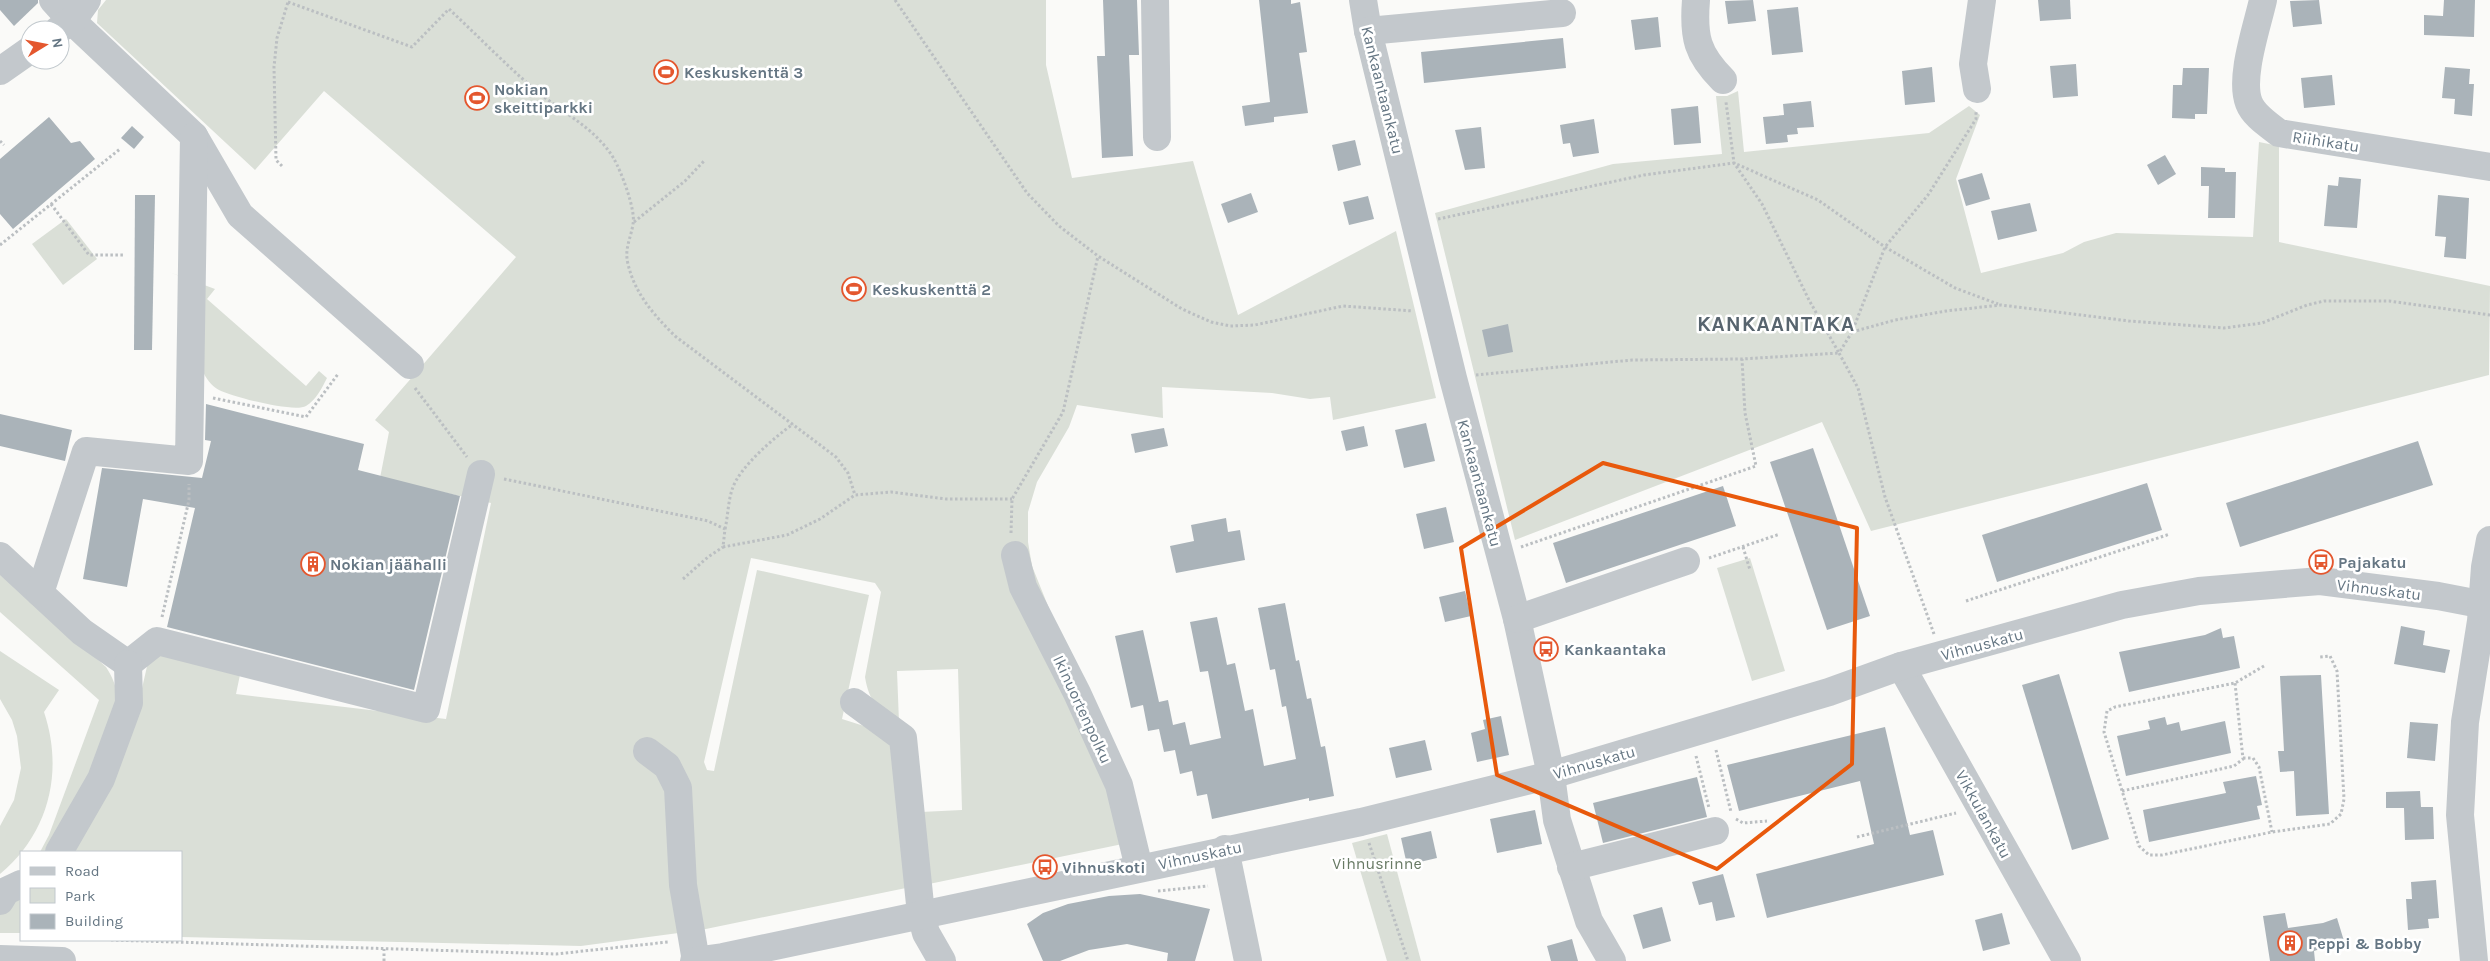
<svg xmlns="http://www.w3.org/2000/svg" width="2490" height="961" viewBox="0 0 2490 961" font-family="Karla,sans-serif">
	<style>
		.green { fill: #dadfd7 }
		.building { fill: #aab3b9 }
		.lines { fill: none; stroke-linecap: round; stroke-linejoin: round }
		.path { stroke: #bbbfc2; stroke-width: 3; stroke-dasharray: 2.5 2.5; stroke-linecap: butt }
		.minor { stroke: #c3c8cc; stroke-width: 28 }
		.marked { fill: none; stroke: #e8590c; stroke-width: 4; stroke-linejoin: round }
		.labels { text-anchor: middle; stroke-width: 5; stroke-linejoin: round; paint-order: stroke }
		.poi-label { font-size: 16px; font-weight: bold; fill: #657683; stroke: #fff; text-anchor: start }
		.street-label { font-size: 16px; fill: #657683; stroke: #fff }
		.park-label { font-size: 16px; fill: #687a64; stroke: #fff }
		.district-label { font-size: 21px; font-weight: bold; letter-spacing: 1px; fill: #57646e; stroke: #fff }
	</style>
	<rect width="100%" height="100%" fill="#fafaf8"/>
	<g class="green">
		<path d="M106 0H1046V65L1072 178 1193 161 1238 315 1396 231 1436 398 1333 420 1330 397 1310 399 1272 393 1162 387 1163 418 1077 405 1069 427 1037 482 1028 512V542L1032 566 1142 840 929 884 921 812 962 810 958 669 897 671 899 722C878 709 869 702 865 677L881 592 875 583 751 558 704 762 707 770 714 771 757 570 869 595 842 719 864 726 900 751 906 888 701 930 581 946 181 937V852H70L138 706 148 662 156 653 241 670 236 694 446 719 491 503 380 478 389 432 375 420 516 257 324 91 255 170 97 23 98 10Z"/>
		<polygon points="1738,91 1744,152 1929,133 1969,106 1980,115 1956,179 1981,273 2063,253 2084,242 2116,233 2253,237 2259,142 2279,146 2279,242 2490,286 2489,375 1871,531 1822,422 1515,540 1435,213 1613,164 1722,154 1716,96 1727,96"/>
		<polygon points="66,219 97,259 63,285 32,244"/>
		<path d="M169 272 215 289 207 299 306 386 319 371 327 378C322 388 316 400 306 406 294 413 233 397 219 390 211 386 206 378 202 370L200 284Z"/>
		<polygon points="1750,558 1785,671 1752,681 1717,568"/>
		<path d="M0 571 106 667C115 681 118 691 117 708L56 852H40L49 835 99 700 0 612Z"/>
		<path d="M0 651 59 690 44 712C64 772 49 833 0 874V826L14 800 21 768 17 736 12 720 0 699Z"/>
		<polygon points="1387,834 1421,961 1387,961 1352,843"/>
		<polygon points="21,895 21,933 0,933 0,904"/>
	</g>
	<g class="building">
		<polygon points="0,0 38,0 38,3 14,26 0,10"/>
		<polygon points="1103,0 1137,0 1139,55 1129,55 1133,156 1102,158 1097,56 1105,56"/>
		<polygon points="1259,0 1291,0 1291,4 1300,2 1307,52 1299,53 1308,113 1274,117 1274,122 1245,126 1242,106 1270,102"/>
		<polygon points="1753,0 1756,21 1728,24 1725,1"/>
		<polygon points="2038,0 2070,0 2071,19 2040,21"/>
		<polygon points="2319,0 2322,24 2293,27 2290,1"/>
		<polygon points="2444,0 2475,0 2474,37 2424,35 2424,15 2443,16"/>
		<polygon points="1798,7 1803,52 1772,55 1767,10"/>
		<polygon points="1658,17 1661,47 1635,50 1631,20"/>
		<polygon points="1563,38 1566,68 1424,83 1421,52"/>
		<polygon points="2076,64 2078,96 2053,98 2050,66"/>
		<polygon points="1932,67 1935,102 1905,105 1902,71"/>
		<polygon points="2445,67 2470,69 2469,84 2474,84 2472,116 2454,114 2455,99 2442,98"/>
		<polygon points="2183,68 2209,68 2207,114 2195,114 2195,119 2172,118 2173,85 2182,85"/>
		<polygon points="2332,75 2335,105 2304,108 2301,78"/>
		<polygon points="1811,101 1814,127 1797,128 1798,134 1787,135 1788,142 1766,144 1763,117 1784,115 1783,104"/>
		<polygon points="1698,106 1701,143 1674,145 1671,109"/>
		<polygon points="49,117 71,143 80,141 95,159 13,229 0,214 0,159"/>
		<polygon points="1594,119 1599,153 1573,157 1570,143 1563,144 1560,125"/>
		<polygon points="132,126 144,137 134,149 121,138"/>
		<polygon points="1481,127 1485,168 1465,170 1455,130"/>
		<polygon points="1355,140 1361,165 1338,171 1332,145"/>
		<polygon points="2165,155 2176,174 2158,185 2147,165"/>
		<polygon points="2201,167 2225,168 2225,172 2236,172 2235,218 2208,218 2209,186 2201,186"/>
		<polygon points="1982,173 1990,199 1966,206 1958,180"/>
		<polygon points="2339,177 2361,179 2357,228 2324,226 2328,185 2338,186"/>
		<polygon points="1251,193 1258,212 1228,223 1221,204"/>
		<polygon points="135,195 155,195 152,350 134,350"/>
		<polygon points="2438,195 2469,198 2466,259 2444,257 2446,237 2435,236"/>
		<polygon points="1368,196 1374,219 1349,225 1343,202"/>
		<polygon points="2030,203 2037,231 1998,240 1991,211"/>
		<polygon points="1508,324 1513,352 1488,357 1482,330"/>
		<polygon points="206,404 364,444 358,470 460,496 414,690 167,627 195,508 143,499 127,587 83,579 102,468 202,478 211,441 205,440"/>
		<polygon points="0,414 72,430 65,461 0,446"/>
		<polygon points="1426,423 1435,461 1404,468 1395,430"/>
		<polygon points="1364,426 1368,446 1346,451 1341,431"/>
		<polygon points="1164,428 1168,446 1135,453 1131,434"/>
		<polygon points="2418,441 2433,485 2240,547 2226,503"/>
		<polygon points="1813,448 1870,616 1827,630 1770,462"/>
		<polygon points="2147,483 2162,530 1997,582 1982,535"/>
		<polygon points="1723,486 1736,526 1566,583 1553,543"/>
		<polygon points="1446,507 1454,542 1424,549 1416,514"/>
		<polygon points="1226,518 1228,532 1240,530 1245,560 1176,573 1170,546 1194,541 1191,525"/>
		<polygon points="1465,591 1471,616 1445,622 1439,597"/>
		<polygon points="1285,603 1296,661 1299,660 1307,699 1311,698 1321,747 1325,746 1334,796 1309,801 1309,798 1212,819 1207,794 1197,796 1192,771 1180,774 1175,750 1164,752 1159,729 1148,731 1143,705 1131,708 1115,636 1143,630 1159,702 1168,700 1173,725 1185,722 1190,745 1221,738 1208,671 1200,672 1190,622 1217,617 1227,665 1235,663 1245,711 1253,709 1264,766 1296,759 1286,706 1282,707 1275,669 1270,670 1258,608"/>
		<polygon points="2401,626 2425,631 2423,645 2450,650 2445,673 2394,664"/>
		<polygon points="2221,628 2223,638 2234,636 2240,668 2129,692 2119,652 2205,635"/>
		<polygon points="2059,674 2109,839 2072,850 2022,685"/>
		<polygon points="2321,675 2329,814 2296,816 2294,771 2280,772 2278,751 2284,751 2280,676"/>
		<polygon points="1501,716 1509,755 1477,762 1471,733 1485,729 1483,720"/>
		<polygon points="2165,717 2167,725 2179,722 2181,731 2225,721 2231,753 2126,776 2117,736 2150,729 2148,721"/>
		<polygon points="2410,722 2438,724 2435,761 2407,758"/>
		<polygon points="1885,727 1910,835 1933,830 1944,875 1767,918 1756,874 1874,844 1860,781 1739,811 1727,765"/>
		<polygon points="1425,740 1432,770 1396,778 1389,748"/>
		<polygon points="2256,776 2262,805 2257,806 2260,819 2149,842 2143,810 2226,793 2223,782"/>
		<polygon points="1697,777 1707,817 1603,843 1593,803"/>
		<polygon points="2420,791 2421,807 2433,807 2434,839 2405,840 2404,808 2386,808 2386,792"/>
		<polygon points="1535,810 1542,844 1497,853 1490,819"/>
		<polygon points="1431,831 1437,858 1407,865 1401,838"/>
		<polygon points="1723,874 1735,917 1716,921 1712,902 1699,905 1692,882"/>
		<polygon points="2436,880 2439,918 2428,919 2429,928 2408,930 2406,899 2412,899 2411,882"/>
		<polygon points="1140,894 1210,909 1195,961 1167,961 1168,953 1127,944 1089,950 1060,961 1043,961 1027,924 1043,913 1068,904 1109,896"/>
		<polygon points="1662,907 1671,941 1643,949 1633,915"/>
		<polygon points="2002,913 2010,944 1983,951 1975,920"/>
		<polygon points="2285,913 2288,928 2323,923 2337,918 2344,941 2314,951 2315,961 2270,961 2263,916"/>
		<polygon points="1572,939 1578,961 1551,961 1547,946"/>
	</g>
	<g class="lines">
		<g class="path">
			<polyline points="895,0 1027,193 1059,226 1098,256 1182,309 1211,322 1230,326 1255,325 1343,306 1413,311"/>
			<path d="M288 2 412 47 449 9C477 35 505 64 534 89 561 112 596 128 614 159 621 171 636 210 633 224 631 238 624 249 628 264 635 294 654 315 675 336L836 457 848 473 855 495"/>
			<polyline points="0,141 4,145"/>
			<polyline points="282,166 276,160 274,67 277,38 288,2"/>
			<polyline points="51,204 89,255 123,255"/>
			<polyline points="1438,219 1644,175 1734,163 1818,200 1885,247 1955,288 1998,304"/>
			<polyline points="634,222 685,181 704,161"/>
			<polyline points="0,245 120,149"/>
			<polyline points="1852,332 1895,320 1946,311 2001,305 2129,321 2224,328 2262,323 2307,305 2324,301 2389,301 2490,315"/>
			<polyline points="1476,375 1632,360 1742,359 1839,353 1809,300 1762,204 1734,163 1726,102"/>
			<polyline points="415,388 467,457"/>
			<polyline points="213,398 306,417 338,374"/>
			<polyline points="504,479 708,521 725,529 723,547 787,535 820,519 855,495 891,492 946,499 1012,499"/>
			<path d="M725 529C728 516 728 502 732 490 738 468 775 437 793 424"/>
			<polyline points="1011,533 1012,499 1063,412 1098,256"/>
			<polyline points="1521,547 1756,466 1745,413 1742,359"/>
			<polyline points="1743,547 1750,570"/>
			<polyline points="1709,558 1780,534"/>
			<polyline points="683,579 708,557 723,547"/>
			<polyline points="1966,601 2170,534"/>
			<polyline points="162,617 189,500 189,484"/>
			<polyline points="1934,634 1885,497 1858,388 1839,353 1852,332 1885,247 1928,195 1976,119 1976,111"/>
			<polyline points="2264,666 2235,683 2115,707 2107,711 2104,732 2139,846 2149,855 2162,855 2272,832 2330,824 2341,814 2344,799 2337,671 2330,656 2319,657"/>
			<polyline points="1716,750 1731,812"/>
			<polyline points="1696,756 1709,808"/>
			<polyline points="2243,758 2253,758 2259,767 2272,832"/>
			<polyline points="2122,791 2234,766 2243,759 2235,683"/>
			<polyline points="1736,819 1743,823 1767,821"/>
			<polyline points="1857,837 1956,813"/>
			<polyline points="1369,843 1408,961"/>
			<polyline points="1158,891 1208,886"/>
			<polyline points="111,940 556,954 668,942"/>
			<polyline points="384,961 384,949"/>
		</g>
		<g class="minor">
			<polyline points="53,0 72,21 194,136 240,215 410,365"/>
			<polyline points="1155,0 1157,137"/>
			<polyline points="1363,0 1368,31 1453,378 1517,619 1551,775 1557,820 1589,921 1612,961"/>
			<path d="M1696 0C1693 37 1697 54 1723 80"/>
			<path d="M2263 0C2257 27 2239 78 2249 103 2254 116 2269 125 2279 133L2490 167"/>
			<polyline points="58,30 72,21 87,0"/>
			<polyline points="1368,31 1562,13"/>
			<polyline points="0,71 30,50"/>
			<polyline points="1977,89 1973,64 1982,0"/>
			<polyline points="1015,555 1023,587 1077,693 1119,785 1139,868"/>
			<polyline points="0,556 82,632 128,664"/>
			<polyline points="40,593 86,451 189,461 194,136"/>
			<polyline points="1517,619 1686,561"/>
			<polyline points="128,664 157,641 426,709 481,474"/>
			<polyline points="1901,666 2067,961"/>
			<polyline points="854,702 903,738 921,914 926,933 942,961"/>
			<polyline points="647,751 667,766 678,788 683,885 696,961"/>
			<polyline points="1225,849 1248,961"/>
			<polyline points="59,852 101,779 129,703 128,664"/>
			<polyline points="1571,867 1715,831"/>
			<polyline points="0,901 6,891 21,884"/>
			<polyline points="0,959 62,961"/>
			<polyline points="694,961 723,957 1361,822 1551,775 1829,692 1901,666 2122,605 2199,591 2320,581 2438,596 2490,606"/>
			<polyline points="2474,961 2460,815 2465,722 2481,621 2485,567 2490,540"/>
		</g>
	</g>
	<path class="marked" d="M1603 463 1857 528 1852 764 1717 869 1497 775 1461 548Z"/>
	<defs>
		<g id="stadium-ring" transform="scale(1.25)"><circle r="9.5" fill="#fff" stroke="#e4572e" stroke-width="1.5"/><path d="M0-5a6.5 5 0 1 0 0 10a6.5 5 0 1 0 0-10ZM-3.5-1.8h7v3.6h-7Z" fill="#e4572e"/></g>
		<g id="bus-ring" transform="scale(1.25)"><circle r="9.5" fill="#fff" stroke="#e4572e" stroke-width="1.5"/><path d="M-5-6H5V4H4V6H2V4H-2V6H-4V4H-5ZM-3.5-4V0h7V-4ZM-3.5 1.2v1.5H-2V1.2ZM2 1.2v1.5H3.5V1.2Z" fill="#e4572e"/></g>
		<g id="building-ring" transform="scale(1.25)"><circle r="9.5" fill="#fff" stroke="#e4572e" stroke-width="1.5"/><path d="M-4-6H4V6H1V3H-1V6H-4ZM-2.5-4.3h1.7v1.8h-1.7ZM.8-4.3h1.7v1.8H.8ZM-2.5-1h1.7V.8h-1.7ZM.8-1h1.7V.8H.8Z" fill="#e4572e"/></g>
	</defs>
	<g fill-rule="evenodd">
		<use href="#stadium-ring" x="666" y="72"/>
		<use href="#stadium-ring" x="477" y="98"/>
		<use href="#stadium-ring" x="854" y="289"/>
		<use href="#bus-ring" x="2321" y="562"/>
		<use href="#building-ring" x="313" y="564"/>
		<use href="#bus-ring" x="1546" y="649"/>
		<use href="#bus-ring" x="1045" y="867"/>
		<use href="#building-ring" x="2290" y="943"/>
	</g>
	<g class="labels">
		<g class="poi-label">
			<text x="684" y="78">Keskuskenttä 3</text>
			<text x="494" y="95">Nokian<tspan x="494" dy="18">skeittiparkki</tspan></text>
			<text x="872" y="295">Keskuskenttä 2</text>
			<text x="2338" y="568">Pajakatu</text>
			<text x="330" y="570">Nokian jäähalli</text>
			<text x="1564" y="655">Kankaantaka</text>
			<text x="1062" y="873">Vihnuskoti</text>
			<text x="2308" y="949">Peppi &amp; Bobby</text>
		</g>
		<g class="street-label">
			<text transform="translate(1383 90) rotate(76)" y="6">Kankaantaankatu</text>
			<text transform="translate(2326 141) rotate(9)" y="6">Riihikatu</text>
			<text transform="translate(1480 483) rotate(75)" y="6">Kankaantaankatu</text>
			<text transform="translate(2379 589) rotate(7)" y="6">Vihnuskatu</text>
			<text transform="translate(1982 644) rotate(-15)" y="6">Vihnuskatu</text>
			<text transform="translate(1083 709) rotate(65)" y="6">Ikinuortenpolku</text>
			<text transform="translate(1594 762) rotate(-16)" y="6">Vihnuskatu</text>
			<text transform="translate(1984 814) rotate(61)" y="6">Vikkulankatu</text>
			<text transform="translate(1200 855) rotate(-12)" y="6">Vihnuskatu</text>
		</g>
		<g class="park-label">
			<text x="1377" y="869">Vihnusrinne</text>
		</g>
		<g class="district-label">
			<text x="1776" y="331">KANKAANTAKA</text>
		</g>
	</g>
	<rect x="20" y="851" width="162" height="90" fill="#ffffff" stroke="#c1c8cd"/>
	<rect x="30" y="867" width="25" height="8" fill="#c3c8cc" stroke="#c1c8cd"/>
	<text x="65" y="876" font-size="15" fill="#657683">Road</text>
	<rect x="30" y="888" width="25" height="15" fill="#dadfd7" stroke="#c1c8cd"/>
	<text x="65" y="901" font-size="15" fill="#657683">Park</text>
	<rect x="30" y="914" width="25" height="15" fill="#aab3b9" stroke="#c1c8cd"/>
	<text x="65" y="926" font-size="15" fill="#657683">Building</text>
	<g transform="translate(45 45) rotate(80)"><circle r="24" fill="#ffffff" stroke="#c1c8cd"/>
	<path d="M0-4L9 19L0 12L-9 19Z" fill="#e4572e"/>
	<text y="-8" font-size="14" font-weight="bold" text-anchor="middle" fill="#657683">N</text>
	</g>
</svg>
